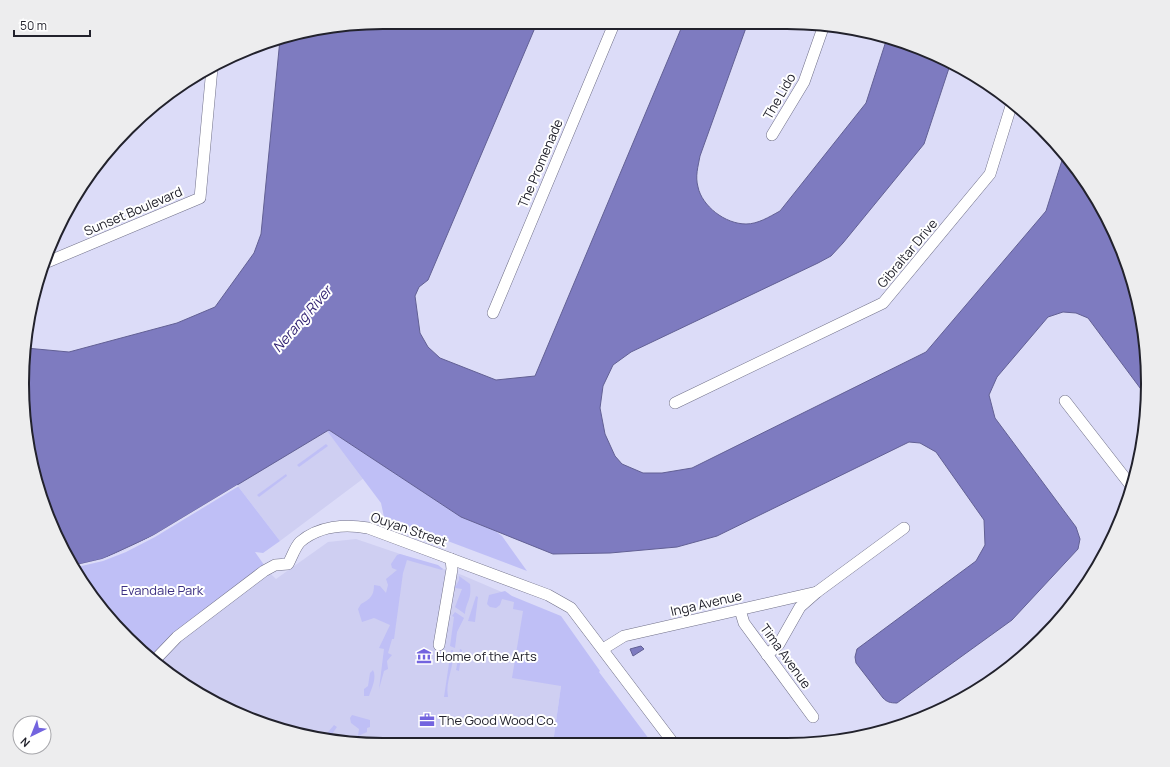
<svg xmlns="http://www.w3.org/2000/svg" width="1170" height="767" viewBox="0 0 1170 767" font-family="Manrope,sans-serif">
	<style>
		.built { fill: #cfcff2 }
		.green { fill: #bfbff6 }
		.water { fill: #7e7bc0; stroke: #626094 }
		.pier { fill: #dcdcf8 }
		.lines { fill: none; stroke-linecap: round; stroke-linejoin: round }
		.minor-casing { stroke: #707088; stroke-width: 12 }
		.minor { stroke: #fff; stroke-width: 11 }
		.labels { text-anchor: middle; stroke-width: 4; stroke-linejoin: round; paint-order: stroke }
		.street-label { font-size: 13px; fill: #22222c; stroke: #fff }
		.park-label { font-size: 13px; fill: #3b2f82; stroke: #fff }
		.poi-label { font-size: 13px; fill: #22222c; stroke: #fff; text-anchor: start }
		.water-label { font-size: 14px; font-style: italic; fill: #2f1f71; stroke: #fff }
		.rim { fill: none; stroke: #22222c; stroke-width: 2 }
	</style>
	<rect width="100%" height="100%" fill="#dcdcf8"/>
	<g class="built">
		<polygon points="327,431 364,478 280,541 237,485"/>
		<polygon points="356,539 462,575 525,602 561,686 553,743 336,742 224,708 157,663 161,656 269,572 276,579 328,542"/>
	</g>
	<g class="green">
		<polygon points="329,430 461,517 494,530 502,536 527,571 384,517 381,503 327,431"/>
		<polygon points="326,444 328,446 299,467 297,465"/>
		<polygon points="286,474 287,476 259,497 257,495"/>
		<path d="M237 485 280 541 263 553 255 552 269 572 161 656 157 663 145 655 72 566C133 556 186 516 237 485Z"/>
		<path d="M400 554 438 565 443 569 442 570 407 560 403 573 394 639H392L388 653 392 655 387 661 388 669 384 671 379 689 384 649 379 648 390 625 374 618 362 622 358 609 361 604C370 599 374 596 374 585L380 586 386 593 388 585 386 579 397 570 392 568 391 564 397 555Z"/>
		<path d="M459 576 470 584C472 601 466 601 465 614L455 607 462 589 455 588 454 585 456 586 459 580Z"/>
		<polygon points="505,591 512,596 561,616 600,671 599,672 652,743 553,743 561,686 512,678 523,611 513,609 514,602 502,599 500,605 496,608 490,607 487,604 489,595"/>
		<polygon points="476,596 478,597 475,622 468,621"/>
		<polygon points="455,612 464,618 457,632 455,648 450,646 454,617 452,616"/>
		<polygon points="460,649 462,650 459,671 456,670"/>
		<path d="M451 650H453C455 666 445 680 448 697H444Z"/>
		<path d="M373 670C377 677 372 688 369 696H364V689L368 686 370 673Z"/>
		<polygon points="352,715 370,720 370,727 367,728 367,732 358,736 359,729 351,723 350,718"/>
		<polygon points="334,725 337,727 328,740 323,738"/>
	</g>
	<g class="water">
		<path d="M384 22 537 23 428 280 419 287 415 296 420 333 428 347 440 358 496 380 535 376 683 24 747 25 700 156C698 167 695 176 698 187 702 206 725 224 746 224 758 224 769 217 780 211L866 103 886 41 946 59 951 62 924 144 843 243 831 256 818 263 631 352 613 365 603 386 600 408 605 434 615 456 622 464 643 473H662L692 468 926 352 1046 211 1064 154 1073 164 1111 224 1136 290 1147 360 1146 396 1088 318 1076 313 1063 312 1048 317 997 377 989 395 995 418 1076 527 1080 539 1078 549 1012 620 897 703C890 703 887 702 883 698L856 663 855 657 857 649 976 561 985 545 984 520 936 452 920 443 909 442 717 536 677 547 610 553 553 554 461 517 329 430 327 431 154 535 102 559 72 566 29 454 23 360 26 348 69 352 177 323 215 307 254 253 261 234 280 39Z"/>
		<polygon points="641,646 644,649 633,656 630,649"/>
	</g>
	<polygon class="pier" points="237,485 239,486 155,537 126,552 103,561 73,568 72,566 102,559 125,550 154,535"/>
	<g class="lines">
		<g class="minor-casing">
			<g id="minor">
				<polyline points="772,135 804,82 824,25"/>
				<polyline points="45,263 200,198 212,68"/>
				<polyline points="493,313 614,24"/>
				<polyline points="1065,401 1132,487"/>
				<polyline points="675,403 883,303 990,174 1012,103"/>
				<polyline points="740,610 744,623 813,717"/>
				<polyline points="439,645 452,569 451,559"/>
				<polyline points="603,649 624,636 817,592"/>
				<polyline points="767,655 779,644 800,607 817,592 904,528"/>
				<path d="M154 661 177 637 264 571 275 565 288 564C292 557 295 547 300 542 319 526 345 524 368 528L548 595 571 608 674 744"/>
			</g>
		</g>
		<use href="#minor" class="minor"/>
	</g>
	<defs>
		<g id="museum-bare" transform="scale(1.2)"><path d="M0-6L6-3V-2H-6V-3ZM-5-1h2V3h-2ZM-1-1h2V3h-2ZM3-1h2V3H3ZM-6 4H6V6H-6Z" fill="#7364df" stroke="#fff" stroke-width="2.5" paint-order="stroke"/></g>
		<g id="office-bare" transform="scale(1.2)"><path d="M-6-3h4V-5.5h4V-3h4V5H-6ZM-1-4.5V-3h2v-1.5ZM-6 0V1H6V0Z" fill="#7364df" stroke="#fff" stroke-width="2.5" paint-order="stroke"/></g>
	</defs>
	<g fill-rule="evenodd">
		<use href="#museum-bare" x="424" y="656"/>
		<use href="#office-bare" x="427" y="720"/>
	</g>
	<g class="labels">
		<g class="street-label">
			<text transform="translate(779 96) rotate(-60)" y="5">The Lido</text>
			<text transform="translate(540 163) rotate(-67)" y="5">The Promenade</text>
			<text transform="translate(133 211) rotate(-23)" y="5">Sunset Boulevard</text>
			<text transform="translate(907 253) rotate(-50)" y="5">Gibraltar Drive</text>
			<text transform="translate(409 529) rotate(19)" y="5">Ouyan Street</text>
			<text transform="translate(706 603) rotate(-13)" y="5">Inga Avenue</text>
			<text transform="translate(786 656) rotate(54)" y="5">Tima Avenue</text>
		</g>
		<g class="park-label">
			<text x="162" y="595">Evandale Park</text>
		</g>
		<g class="poi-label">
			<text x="436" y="661">Home of the Arts</text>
			<text x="439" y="725">The Good Wood Co.</text>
		</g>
		<g class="water-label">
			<text transform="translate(302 319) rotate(-49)" y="5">Nerang River</text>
		</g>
	</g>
	<path d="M0 0H1170V767H0ZM383 29H787A354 354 0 0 1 1141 383V384A354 354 0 0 1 787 738H383A354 354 0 0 1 29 384V383A354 354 0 0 1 383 29Z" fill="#ededee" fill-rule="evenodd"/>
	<path class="rim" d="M383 29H787A354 354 0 0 1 1141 383V384A354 354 0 0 1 787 738H383A354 354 0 0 1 29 384V383A354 354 0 0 1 383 29Z"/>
	<g transform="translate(32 735) rotate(223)"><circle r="19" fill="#ffffff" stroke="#a7a7ab"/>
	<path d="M0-3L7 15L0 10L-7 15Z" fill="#7364df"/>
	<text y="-6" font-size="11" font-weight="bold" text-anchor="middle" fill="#22222c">N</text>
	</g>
	<path d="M14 30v6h76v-6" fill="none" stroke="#22222c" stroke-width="2"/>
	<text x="20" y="30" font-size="12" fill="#22222c" stroke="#ffffff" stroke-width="3" paint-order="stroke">50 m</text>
</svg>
